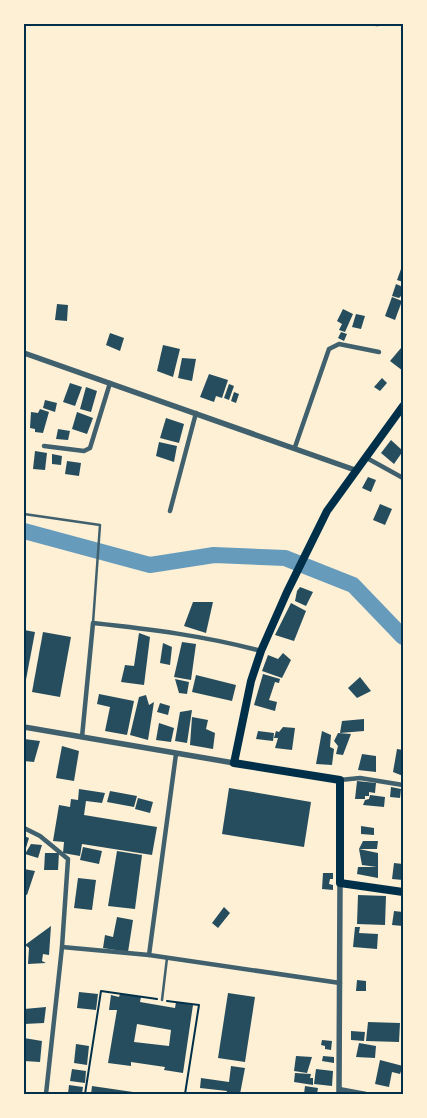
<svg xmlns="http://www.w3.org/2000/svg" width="427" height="1118" viewBox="0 0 427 1118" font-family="Signika,sans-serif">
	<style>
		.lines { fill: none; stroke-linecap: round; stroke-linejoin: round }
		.river { stroke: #669bbc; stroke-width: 16 }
		.building { fill: #264d5e; fill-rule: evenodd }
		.path { stroke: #003049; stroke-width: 2 }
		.service { stroke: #3f606c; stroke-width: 2.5 }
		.minor { stroke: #3f606c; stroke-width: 4.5 }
		.tertiary { stroke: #3f606c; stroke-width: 5.5 }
		.primary { stroke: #003049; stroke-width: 8 }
		.neatline { fill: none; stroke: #003049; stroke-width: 2 }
	</style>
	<rect width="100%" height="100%" fill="#fdf0d5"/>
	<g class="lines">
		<polyline class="river" points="24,531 150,565 214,555 285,558 353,585 403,637"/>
	</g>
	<g class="building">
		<polygon points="401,269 403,270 403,282 397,280"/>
		<polygon points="396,284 403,287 403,294 399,298 392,296"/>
		<polygon points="392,297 402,301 395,320 385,316"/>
		<polygon points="57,304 68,305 67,321 55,320"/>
		<polygon points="343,309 353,314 345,332 339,330 342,324 337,321"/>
		<polygon points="356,314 365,316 361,329 352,327"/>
		<polygon points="341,332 347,334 344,341 338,338"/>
		<polygon points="110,333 124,338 120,351 106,345"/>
		<polygon points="163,345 180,349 173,377 157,371"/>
		<polygon points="401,348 403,350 403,371 390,361"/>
		<polygon points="182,358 196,359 192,381 178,378"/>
		<polygon points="209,374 228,380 222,398 216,396 214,402 200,397"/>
		<polygon points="382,378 387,383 380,391 374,387"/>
		<polygon points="70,383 82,387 75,406 63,402"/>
		<polygon points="229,384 234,386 229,400 224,398"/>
		<polygon points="86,387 97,391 91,412 80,409"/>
		<polygon points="234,392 239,394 236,403 231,401"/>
		<polygon points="45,400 57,403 55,412 43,408"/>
		<polygon points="40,409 49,412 43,433 35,432 35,429 30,428 31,412 38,413"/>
		<polygon points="77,412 93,418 87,434 72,429"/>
		<polygon points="166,418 184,424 179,443 160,438"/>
		<polygon points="58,429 70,431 68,440 56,439"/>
		<polygon points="391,440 403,451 394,464 381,453"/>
		<polygon points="159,442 177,446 174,462 156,456"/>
		<polygon points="35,451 47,453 45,470 33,469"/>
		<polygon points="52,454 62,456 61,465 52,464"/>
		<polygon points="67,461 81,463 79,476 65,474"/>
		<polygon points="368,477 376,480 371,492 362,488"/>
		<polygon points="380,504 392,509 385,525 373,520"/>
		<polygon points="300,587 313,592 306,606 295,601 297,591"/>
		<polygon points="193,602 213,602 206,633 184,626"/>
		<polygon points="291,603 306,611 294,641 275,635"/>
		<polygon points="24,630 35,632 25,685 24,685"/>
		<polygon points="43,632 71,637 60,697 32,692"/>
		<polygon points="139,633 150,637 144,685 121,682 125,665 134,666"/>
		<polygon points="182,642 196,644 191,680 174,677"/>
		<polygon points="163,643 172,647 170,665 160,663"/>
		<polygon points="283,653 291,660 282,678 262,671 268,655 278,659"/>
		<polygon points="263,674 280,679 279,683 275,682 269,700 277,702 275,711 254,705"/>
		<polygon points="196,675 236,685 232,701 192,692"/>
		<polygon points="360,677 371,691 357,698 348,688"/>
		<polygon points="175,679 189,682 187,694 179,693"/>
		<polygon points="99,694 134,701 127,735 105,731 110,707 97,704"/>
		<polygon points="146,695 149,705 154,702 148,740 130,735 139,697"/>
		<polygon points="160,703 170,706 168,715 157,712"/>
		<polygon points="192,710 187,743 175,741 180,712"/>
		<polygon points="192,717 208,720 206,729 215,733 213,749 190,745"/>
		<polygon points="364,719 364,731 340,733 342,721"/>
		<polygon points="159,723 174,728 171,742 156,740"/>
		<polygon points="283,727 295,728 292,750 275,748 278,738 274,738 276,731 279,732"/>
		<polygon points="258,731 274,733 273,741 256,739"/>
		<polygon points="322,731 331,735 330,747 334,749 332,765 316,764"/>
		<polygon points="338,733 351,734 343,755 336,754 338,746 334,741"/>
		<polygon points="24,739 40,741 34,762 24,761"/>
		<polygon points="62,746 79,751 74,781 56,778"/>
		<polygon points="397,749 403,750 403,776 393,772"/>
		<polygon points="362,754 376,756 376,772 358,770"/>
		<polygon points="357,781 376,783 375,793 369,792 369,796 365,796 365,799 355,799"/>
		<polygon points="391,787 401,789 400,798 390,797"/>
		<polygon points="229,788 311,802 304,847 222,834"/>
		<polygon points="79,789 105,793 102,803 86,801 84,815 157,827 152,855 82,844 80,856 63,853 64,842 53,841 59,805 70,807 71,799 78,800"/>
		<polygon points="110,791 137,796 134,807 107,802"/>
		<polygon points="370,795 385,797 384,807 363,805 365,800 369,799"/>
		<polygon points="138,798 153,802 150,813 135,809"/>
		<polygon points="361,826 374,828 374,835 361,834"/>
		<polygon points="24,836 29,838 25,851 24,850"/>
		<polygon points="363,841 378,841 377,849 359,849"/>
		<polygon points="31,844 42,845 38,858 25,854"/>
		<polygon points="83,847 102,851 99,864 80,860"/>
		<polygon points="359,849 378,853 378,878 357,874 358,867 377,867 362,865"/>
		<polygon points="117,851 142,855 135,909 108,906"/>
		<polygon points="45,853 59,853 58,870 44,870"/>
		<polygon points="394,863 403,864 403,880 392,879"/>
		<polygon points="24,869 35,871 27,895 24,894"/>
		<polygon points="323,873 333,873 333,879 330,879 329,884 333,885 333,890 322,889"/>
		<polygon points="78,878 96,880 92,910 74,908"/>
		<polygon points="358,895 386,896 385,925 357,924"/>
		<polygon points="224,907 230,913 218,928 212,923"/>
		<polygon points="394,911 403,912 403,926 392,925"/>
		<polygon points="117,917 133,920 128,952 103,948 105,935 113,937"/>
		<polygon points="51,926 49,955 43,954 42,961 46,963 28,964 29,948 25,945"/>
		<polygon points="355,927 360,927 359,933 378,934 377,949 353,947"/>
		<polygon points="357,980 366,981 366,991 356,991"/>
		<polygon points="79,992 98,994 96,1010 77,1008"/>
		<polygon points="228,993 255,997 245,1062 218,1058"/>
		<path d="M120 994 141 997 140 1002 175 1008 176 1002 193 1005 183 1073 164 1070 165 1067 131 1062V1066L108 1063 117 1010H109L111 995 119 997ZM137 1024 171 1030 169 1046 134 1042Z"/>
		<polygon points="46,1007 44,1023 24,1024 24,1009"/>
		<polygon points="368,1022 400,1023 399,1042 366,1041"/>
		<polygon points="351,1031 365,1032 364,1041 351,1040"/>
		<polygon points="24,1038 42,1041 40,1062 24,1061"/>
		<polygon points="322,1040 332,1041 331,1050 325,1049 325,1046 321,1045"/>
		<polygon points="359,1043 376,1046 375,1058 356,1057"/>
		<polygon points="76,1044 89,1046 87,1065 74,1063"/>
		<polygon points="296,1056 312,1057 307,1073 294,1071"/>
		<polygon points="323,1056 334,1057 334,1063 322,1061"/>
		<polygon points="380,1060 403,1066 400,1074 392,1072 389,1087 375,1084"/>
		<polygon points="231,1066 245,1068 240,1094 226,1094 227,1091 200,1088 201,1078 229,1082"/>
		<polygon points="72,1069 86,1071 85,1083 70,1081"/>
		<polygon points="316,1069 333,1071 332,1086 314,1084"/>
		<polygon points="295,1073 311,1074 310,1078 313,1078 313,1085 294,1082"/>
		<polygon points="69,1085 83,1087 82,1094 68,1094"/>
		<polygon points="92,1086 133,1092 133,1094 91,1094"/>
		<polygon points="305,1086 318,1088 317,1094 304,1094"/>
	</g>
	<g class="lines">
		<g class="path">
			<polyline points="167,1001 199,1005 185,1094"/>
			<polyline points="85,1094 101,991 157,999"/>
		</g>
		<g class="service">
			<polyline points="24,514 100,525 93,623"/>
			<polyline points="162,1000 167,958"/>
		</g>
		<g class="minor">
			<polyline points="376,24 378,24"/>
			<polyline points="44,446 84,451 90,448 110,383"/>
			<polyline points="295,447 329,349 339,344 379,352"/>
			<polyline points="365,457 403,478"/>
			<polyline points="170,511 196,413"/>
			<path d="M82 737 93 623C149 629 206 636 261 651"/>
			<polyline points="340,780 360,778 403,785"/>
			<polyline points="24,828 40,836 68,859 62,947 46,1094"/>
			<polyline points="62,947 149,955 340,983"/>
			<polyline points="149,955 176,754"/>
			<polyline points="339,1089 366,1094"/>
		</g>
		<g class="tertiary">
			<polyline points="24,353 355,470"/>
			<polyline points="24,727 234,763"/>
			<polyline points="339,1094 340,883"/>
		</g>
		<polyline class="primary" points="403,406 327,511 287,592 261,651 251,681 234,763 340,780 340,883 403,892"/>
	</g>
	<rect width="427" height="1118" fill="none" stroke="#fdf0d5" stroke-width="50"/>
	<rect x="25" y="25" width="377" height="1068" class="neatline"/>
</svg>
